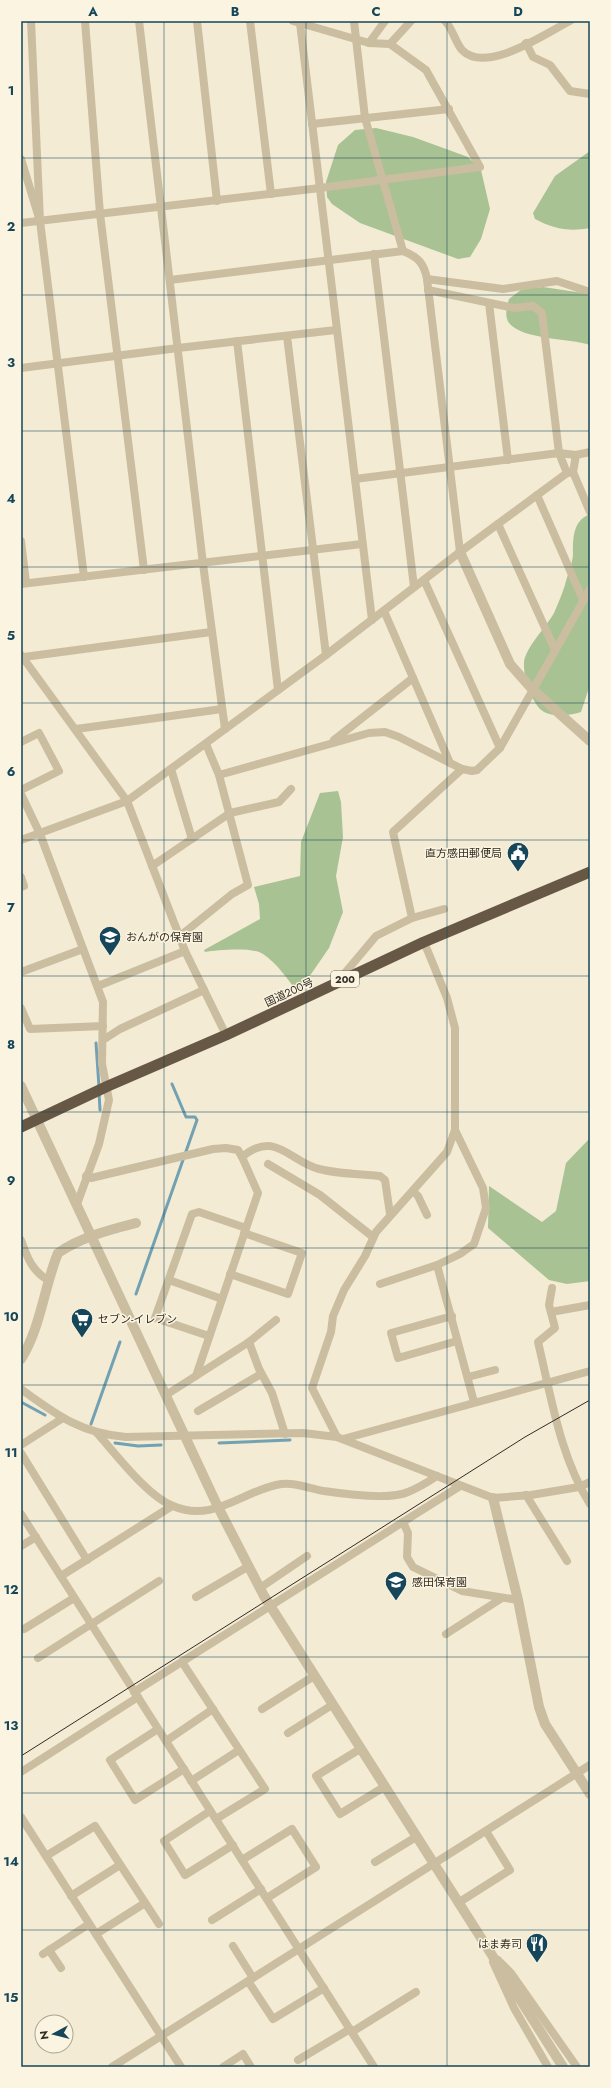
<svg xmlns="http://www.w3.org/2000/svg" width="611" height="2088" viewBox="0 0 611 2088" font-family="Jost,'Noto Sans JP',sans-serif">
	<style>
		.green { fill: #a8c294 }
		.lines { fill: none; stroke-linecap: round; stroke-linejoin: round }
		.stream { stroke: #71a1b2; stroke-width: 3 }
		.minor { stroke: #cbbda0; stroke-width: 8 }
		.tertiary { stroke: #cbbda0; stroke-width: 10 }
		.trunk { stroke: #675846; stroke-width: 11 }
		.tram { stroke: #342c24; stroke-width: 1 }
		.grid { fill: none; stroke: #164659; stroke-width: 1; stroke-opacity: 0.55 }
		.labels { text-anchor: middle; stroke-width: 3; stroke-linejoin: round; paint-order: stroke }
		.shield { fill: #faf4e0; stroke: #6f685c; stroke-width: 1 }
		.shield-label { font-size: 10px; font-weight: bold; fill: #342c24 }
		.poi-label { font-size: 11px; fill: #342c24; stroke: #faf4e0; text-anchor: start }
		.street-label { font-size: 11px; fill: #342c24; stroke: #faf4e0 }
		.neatline { fill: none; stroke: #164659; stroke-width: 1.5 }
		.grid-label { font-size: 13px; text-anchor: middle; font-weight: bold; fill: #164659 }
	</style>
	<rect width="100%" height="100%" fill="#f3ebd4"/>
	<g class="green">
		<polygon points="376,128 413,137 468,157 481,170 490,209 481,239 470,257 458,259 360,223 332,204 327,197 326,182 338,145 355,130"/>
		<path d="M590 151V228C569 232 554 229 535 219L533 213 555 176Z"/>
		<path d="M543 287 590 294V345C569 338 523 340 509 323 504 316 507 306 509 299L522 289Z"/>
		<path d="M590 514V685L581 712C570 716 548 718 539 708 530 697 523 676 524 662 526 647 547 626 554 613 558 604 562 594 565 585 567 576 572 565 573 555 573 540 572 521 590 514Z"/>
		<path d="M338 791 341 802 343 837 336 876 343 912 329 948 298 993C288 980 278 964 263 954 253 947 218 950 205 952L204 950 260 919 259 904 254 887 300 876 301 842 320 793Z"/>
		<polygon points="590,1138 590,1281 567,1284 549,1280 488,1228 489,1186 542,1222 556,1211 566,1163"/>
	</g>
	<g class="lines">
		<g class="stream">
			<polyline points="96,1043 99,1087"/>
			<polyline points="99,1092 100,1110"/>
			<polyline points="136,1294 197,1120 195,1117 186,1117 172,1084"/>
			<polyline points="21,1402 45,1415"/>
			<polyline points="91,1424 120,1342"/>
			<polyline points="115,1443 138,1446 161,1445"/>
			<polyline points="219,1443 290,1440"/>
		</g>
		<g class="minor">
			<polyline points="85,21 100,214 144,570"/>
			<polyline points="139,21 203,564 225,729"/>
			<polyline points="197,21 217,201"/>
			<polyline points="250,21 271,194"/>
			<polyline points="354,21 365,118 403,251"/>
			<path d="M445 21C453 29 455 42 462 50 486 75 546 33 570 21"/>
			<polyline points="300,23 372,620"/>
			<polyline points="369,43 385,21"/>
			<polyline points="526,43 533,57 550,65 570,91 590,94"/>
			<polyline points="390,44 411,21"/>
			<polyline points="312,124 449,109"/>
			<polyline points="21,159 40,221 31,21"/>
			<polyline points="40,221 84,577"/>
			<polyline points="21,223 320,188 480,167 426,70 390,44 369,43 293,21"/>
			<polyline points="374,254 414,587"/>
			<polyline points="427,279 503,289 557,281 590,292"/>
			<path d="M170 280 403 251C418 257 424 263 427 279L460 552"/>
			<polyline points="428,290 514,308 533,306 542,313 559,453 576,455"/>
			<polyline points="489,303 508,460"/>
			<polyline points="287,336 326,655"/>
			<polyline points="237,341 278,690"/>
			<polyline points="21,368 178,348 336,330"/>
			<polyline points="590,452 576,455 573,472 590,512"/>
			<polyline points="355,479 559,453 567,473"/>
			<polyline points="537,495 583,600"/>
			<polyline points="498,524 555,650"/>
			<polyline points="21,541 26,583"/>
			<polyline points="424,580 500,748"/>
			<polyline points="21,584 362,544"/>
			<polyline points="384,611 450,763"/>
			<polyline points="21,655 127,801 185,951 226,1035"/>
			<polyline points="24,657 211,632"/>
			<polyline points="76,729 222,709"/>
			<polyline points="334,740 413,678"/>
			<polyline points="21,742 39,733 59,771 21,790"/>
			<polyline points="206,744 219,775 369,733 385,732 399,737 462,769 472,771 477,770 500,748 590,589"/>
			<polyline points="171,769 192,839"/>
			<polyline points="21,794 40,834 103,1002 102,1064 109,1100 99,1144 77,1204"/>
			<polyline points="21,840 127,801 326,655 460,552 567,473 573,472"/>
			<polyline points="152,866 230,813 279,802 291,789"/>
			<polyline points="21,877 24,886 21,887"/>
			<polyline points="412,918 393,832 462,769"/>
			<polyline points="180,936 232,894 248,885 219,775"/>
			<polyline points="424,942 447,998 455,1028 455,1130 483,1188 486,1208 474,1244 460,1254 437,1265"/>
			<polyline points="21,972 83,949"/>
			<polyline points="339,980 376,936 412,918 444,909"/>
			<polyline points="98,986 185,951"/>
			<polyline points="21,1008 30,1029 103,1026"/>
			<polyline points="103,1040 120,1029 204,990"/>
			<polyline points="268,1164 320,1195 373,1237"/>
			<path d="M86 1176 91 1178 213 1149 226 1148 238 1150 242 1157C275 1129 290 1162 319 1169 338 1174 361 1174 380 1176L385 1180 390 1214"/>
			<polyline points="413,1191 418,1196 427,1215"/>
			<path d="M21 1240C27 1257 32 1271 48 1280"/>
			<polyline points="230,1274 288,1294 302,1253 244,1233"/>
			<polyline points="169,1280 222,1299"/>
			<polyline points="380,1284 437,1265 474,1402"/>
			<path d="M552 1288 549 1305 555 1328 538 1342C551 1396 560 1457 590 1504"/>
			<polyline points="551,1312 590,1305"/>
			<polyline points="452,1316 391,1333 398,1358 457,1341"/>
			<polyline points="209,1336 155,1318 192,1214 199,1212 246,1228"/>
			<polyline points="249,1342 259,1369 272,1393 285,1434"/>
			<polyline points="196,1376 258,1193 242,1157"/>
			<polyline points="468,1377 495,1370"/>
			<path d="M21 1389C57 1415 80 1433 126 1437L303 1433 337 1437 493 1498 531 1495 579 1487 590 1482"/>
			<polyline points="166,1395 249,1342 276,1320"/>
			<polyline points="198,1411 261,1374"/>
			<path d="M97 1433C116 1454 147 1496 173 1506 212 1523 240 1493 276 1485 293 1481 307 1488 324 1491 344 1494 390 1500 408 1492 418 1488 428 1482 437 1476"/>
			<polyline points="337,1437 312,1388 331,1332 333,1316 344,1290 365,1256 376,1232 447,1152 455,1130"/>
			<polyline points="343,1439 590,1371"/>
			<polyline points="21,1445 63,1418"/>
			<polyline points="21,1453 87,1560"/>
			<polyline points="526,1495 567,1561"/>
			<polyline points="21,1514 374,2067"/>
			<polyline points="403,1522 408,1533 407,1557 413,1567 462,1591 518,1600"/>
			<polyline points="21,1546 36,1537"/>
			<polyline points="61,1576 172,1506"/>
			<polyline points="260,1588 307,1556"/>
			<polyline points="196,1597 249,1566"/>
			<polyline points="24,1629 74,1598"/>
			<polyline points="446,1634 502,1598"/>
			<polyline points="38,1658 159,1581"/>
			<polyline points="182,1662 265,1789 216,1819"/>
			<polyline points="134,1692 460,1486"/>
			<polyline points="262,1709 314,1676"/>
			<polyline points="158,1729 110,1760 135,1800 184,1769"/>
			<polyline points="288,1733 332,1705"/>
			<polyline points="166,1741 213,1709"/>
			<polyline points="360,1749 316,1776 340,1814 384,1787"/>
			<polyline points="21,1772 138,1697"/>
			<polyline points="191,1781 239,1750"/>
			<polyline points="210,1811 164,1841 185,1875 233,1845"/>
			<polyline points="21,1817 181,2067"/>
			<polyline points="46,1856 95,1826 159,1924"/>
			<polyline points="242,1860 292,1829 316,1867 267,1898"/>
			<polyline points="375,1862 416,1837"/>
			<polyline points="71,1896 120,1865"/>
			<polyline points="458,1903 510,1870 486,1831"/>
			<polyline points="212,1920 261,1889"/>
			<polyline points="96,1934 145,1903"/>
			<polyline points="233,1946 253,1978"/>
			<polyline points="49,1950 61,1968"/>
			<polyline points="43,1954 89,1924"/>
			<polyline points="498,1960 511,1973 577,2067"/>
			<polyline points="493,1962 514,2008 548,2067"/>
			<polyline points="248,1981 273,2019 324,1988"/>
			<polyline points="352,2032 416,1992"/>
			<polyline points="298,2060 350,2029"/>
			<polyline points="112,2067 590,1765"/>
			<polyline points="223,2067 243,2054 251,2067"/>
		</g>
		<g class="tertiary">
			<polyline points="460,552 510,664 532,689 590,741"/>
			<polyline points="21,1086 218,1507 264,1596 563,2067"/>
			<path d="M21 1359C41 1327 44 1287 58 1253 81 1237 109 1230 136 1223"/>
			<polyline points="493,1498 518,1600 539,1707 545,1724 590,1794"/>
		</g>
		<polyline class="trunk" points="21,1127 108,1086 226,1035 424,942 590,872"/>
		<polyline class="tram" points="21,1756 525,1437 590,1400"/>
	</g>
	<path class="grid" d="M164 21V2067M306 21V2067M447 21V2067M21 158H590M21 295H590M21 431H590M21 567H590M21 703H590M21 840H590M21 976H590M21 1112H590M21 1248H590M21 1385H590M21 1521H590M21 1657H590M21 1793H590M21 1930H590"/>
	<defs>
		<g id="civic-pin" transform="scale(1.15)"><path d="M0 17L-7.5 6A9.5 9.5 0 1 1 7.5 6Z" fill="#164659" stroke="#faf4e0"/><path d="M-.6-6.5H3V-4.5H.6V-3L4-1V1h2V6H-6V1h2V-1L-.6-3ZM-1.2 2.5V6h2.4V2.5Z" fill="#fff"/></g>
		<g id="school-pin" transform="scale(1.15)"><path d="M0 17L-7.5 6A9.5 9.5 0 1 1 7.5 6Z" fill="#164659" stroke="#faf4e0"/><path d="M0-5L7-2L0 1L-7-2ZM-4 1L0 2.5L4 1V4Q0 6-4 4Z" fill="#fff"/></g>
		<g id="supermarket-pin" transform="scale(1.15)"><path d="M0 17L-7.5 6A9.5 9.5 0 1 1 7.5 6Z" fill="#164659" stroke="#faf4e0"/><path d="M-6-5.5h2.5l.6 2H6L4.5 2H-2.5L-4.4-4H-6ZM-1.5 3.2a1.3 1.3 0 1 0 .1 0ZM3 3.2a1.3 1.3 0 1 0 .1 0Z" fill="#fff"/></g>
		<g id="restaurant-pin" transform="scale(1.15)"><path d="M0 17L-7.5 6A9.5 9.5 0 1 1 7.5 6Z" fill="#164659" stroke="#faf4e0"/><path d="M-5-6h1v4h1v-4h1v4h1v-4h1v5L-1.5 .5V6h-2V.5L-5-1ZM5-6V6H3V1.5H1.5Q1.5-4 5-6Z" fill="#fff"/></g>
	</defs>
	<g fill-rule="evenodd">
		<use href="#civic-pin" x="518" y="853"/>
		<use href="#school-pin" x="110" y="937"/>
		<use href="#supermarket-pin" x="82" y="1319"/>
		<use href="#school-pin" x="396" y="1582"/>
		<use href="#restaurant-pin" x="537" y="1944"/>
	</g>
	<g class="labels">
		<rect class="shield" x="331" y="971" width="28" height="16" rx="3"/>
		<g class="shield-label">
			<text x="345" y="983">200</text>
		</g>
		<g class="poi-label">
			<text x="502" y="857" text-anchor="end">直方感田郵便局</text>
			<text x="126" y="941">おんがの保育園</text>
			<text x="98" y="1323">セブン-イレブン</text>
			<text x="412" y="1586">感田保育園</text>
			<text x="522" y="1948" text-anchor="end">はま寿司</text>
		</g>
		<g class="street-label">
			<text transform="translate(289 992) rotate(-25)" y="4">国道200号</text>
		</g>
	</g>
	<rect width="611" height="2088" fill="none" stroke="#faf4e0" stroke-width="44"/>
	<g transform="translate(54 2034) rotate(263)"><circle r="19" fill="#faf4e0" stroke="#aba495"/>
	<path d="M0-3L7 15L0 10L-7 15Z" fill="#164659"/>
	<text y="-6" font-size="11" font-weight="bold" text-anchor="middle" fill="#342c24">N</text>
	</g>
	<rect x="22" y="22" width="567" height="2044" class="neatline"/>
	<g class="grid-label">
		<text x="93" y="16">A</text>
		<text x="235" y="16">B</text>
		<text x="376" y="16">C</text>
		<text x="518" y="16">D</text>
		<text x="11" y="95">1</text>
		<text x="11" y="231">2</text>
		<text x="11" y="367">3</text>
		<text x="11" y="503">4</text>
		<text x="11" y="640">5</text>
		<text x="11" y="776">6</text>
		<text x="11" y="912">7</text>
		<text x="11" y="1049">8</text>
		<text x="11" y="1185">9</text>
		<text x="11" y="1321">10</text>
		<text x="11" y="1457">11</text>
		<text x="11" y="1594">12</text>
		<text x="11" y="1730">13</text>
		<text x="11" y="1866">14</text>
		<text x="11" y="2002">15</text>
	</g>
</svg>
